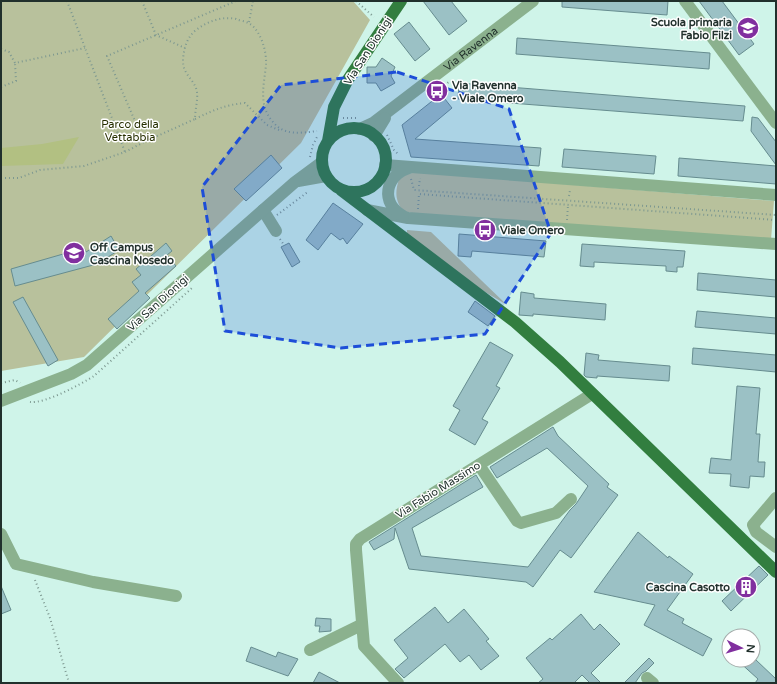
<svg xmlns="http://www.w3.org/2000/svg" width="777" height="684" viewBox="0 0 777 684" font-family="'Varela Round',sans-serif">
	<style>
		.green { fill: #b8c19c }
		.forest { fill: #b2c082 }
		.building { fill: #9bc1c5; stroke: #668c8f }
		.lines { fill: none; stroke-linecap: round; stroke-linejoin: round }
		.path { stroke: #7d9890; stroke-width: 2; stroke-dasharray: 1 3; stroke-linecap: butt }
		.minor { stroke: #8bb18e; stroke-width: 12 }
		.major { stroke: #327e3f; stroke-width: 12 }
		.marked { fill: #1d4ed8; fill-opacity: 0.2; stroke: #1d4ed8; stroke-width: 3; stroke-dasharray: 8 5; stroke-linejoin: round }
		.labels { text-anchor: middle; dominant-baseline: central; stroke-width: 3; stroke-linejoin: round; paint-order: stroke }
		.poi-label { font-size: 11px; font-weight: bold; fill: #21302c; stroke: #fff; text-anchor: start }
		.street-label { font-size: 11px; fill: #21302c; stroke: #fff }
		.park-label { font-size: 11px; fill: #272f00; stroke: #fff }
	</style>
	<rect width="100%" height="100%" fill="#cff4e9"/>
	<!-- green -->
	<path class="green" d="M1,1H353L370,20L301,143L84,357L1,371Z
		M417,172L774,201L771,240L415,214L403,211C395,200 395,192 399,179L407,174Z
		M407,230L431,232L507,305L475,286L407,235Z"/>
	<!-- forest -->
	<path class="forest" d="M79,137L63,164L1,166V148L42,144Z"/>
	<!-- building -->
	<path class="building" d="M423,1H451L467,21L449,35Z
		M562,1H668L667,15L562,7Z
		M699,1H722L754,44L739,55Z
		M409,22L430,49L415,61L394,34Z
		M517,38L710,53L709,69L516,54Z
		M382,58L395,67L391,76L395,83L381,91L376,83H367V67H376Z
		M459,83L745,106L743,121L458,99Z
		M441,94L452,108L415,139L541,148L539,166L411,157L402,125Z
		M752,117L758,118L776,142V165L751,131Z
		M564,149L656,156L654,174L562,167Z
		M271,155L282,168L246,201L234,189Z
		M679,158L776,166V184L678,176Z
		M333,203L363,224L347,244L343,238L340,240L331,233L318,250L306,240Z
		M459,234L546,241L544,257L472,251L471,257L458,256Z
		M111,236L119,250L97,264L15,286L11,269L84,248L86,252Z
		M166,243L172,251L167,255L176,266L145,293L150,298L117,329L108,319L139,291L132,282L141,275L136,269Z
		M289,243L300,262L292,267L281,247Z
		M582,244L685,251L683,267H677V272L666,271V266L594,262V267L580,266Z
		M698,273L776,280V297L697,290Z
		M521,292L534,294V298L606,304L605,320L533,314V316L519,315Z
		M23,297L58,360L48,366L13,302Z
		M475,301L495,316L488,326L468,312Z
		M697,311L776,318V334L695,327Z
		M490,342L513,355L496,386L500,388L482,419L488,422L475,445L449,430L460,410L453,406Z
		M693,348L776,355V372L692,364Z
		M586,353L599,355L598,360L670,366L669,381L597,376V378L586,377L584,375Z
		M737,386L760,388L756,434H760L758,462H765L764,477L750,476L749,488L730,486L731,474L709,473L711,458L731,460Z
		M553,427L558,436L609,484L607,487L618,495L571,558L560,550L533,587L526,582L409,569L395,528L394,539L374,550L369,542L476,475L483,487L412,528L421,556L528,567L570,510L576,504L588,486L547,448L497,478L490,467Z
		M638,532L668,558L669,556L693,574L667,610L684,619L682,623L712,639L703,656L644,625L655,605L594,592Z
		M759,566L768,575L731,611L722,601Z
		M1,586L11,610L1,614Z
		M435,607L448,623L464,609L489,639L486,641L499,656L481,670L469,655L460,662L445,644L404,678L395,669L408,658L394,640Z
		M581,614L594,630L600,624L620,644L591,673L601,683H590L582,675L574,683H538L543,679L526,658L550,638L552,640Z
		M316,618L331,619V631L319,632L320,626H315Z
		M251,647L276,657L278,652L298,659L288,676L246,661Z
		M649,658L654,663L646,671L642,673L635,683H624Z
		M737,660H756L776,679V683H755L758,679Z
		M319,672L340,683H313Z"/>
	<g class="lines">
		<!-- path -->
		<path class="path" d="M67,1L125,152
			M142,1L156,35L185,48
			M236,1L107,56L144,142L195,119C195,110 198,100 197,92C195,79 182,75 183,59C184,48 187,37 196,30C208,21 222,16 236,19C240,21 246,21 250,24C261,31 267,52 266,65C264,85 258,105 273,122C284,136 301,133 317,131
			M356,1L374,17
			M249,22L253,1
			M1,49L9,52L15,63L85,48
			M1,87L16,81L15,63
			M435,93L450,81
			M343,118H358
			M195,119C214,110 224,105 245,103L267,125L279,130
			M387,135L394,150L399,155
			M310,157L313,145L318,135
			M1,178H19L40,170L84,166L125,152L144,142
			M411,179L414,190L776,215
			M419,186L420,178
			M569,196L570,190
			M418,209L419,194L776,220
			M277,215L309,191
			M567,220L568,205
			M280,239L284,245
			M1,383L15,380L20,383
			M30,402C45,404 81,384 94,376L192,288
			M35,580L50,618L69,683"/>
		<!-- minor -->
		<g class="minor">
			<path d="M685,1L776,123"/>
			<path id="s1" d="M360,129L373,123L533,1"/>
			<path d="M374,136L385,118"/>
			<path d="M385,165L776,195"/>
			<path d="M298,181L326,176"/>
			<path d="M263,210L276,231"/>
			<path d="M367,210L408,218L776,244"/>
			<path d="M403,216C380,203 385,175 409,168"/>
			<path d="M1,401L71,374L87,365L295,182L322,162"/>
			<path d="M479,465L517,521L521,523L556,513L571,499"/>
			<path d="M776,498L753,525L756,532L776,547"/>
			<path d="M1,534L16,564L93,582L176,596"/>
			<path d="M310,650L361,625"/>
			<path d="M647,678L653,683"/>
			<path d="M398,683L364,646L356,550V544L360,539L592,394"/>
		</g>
		<!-- major -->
		<path class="major" d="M322 160a32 32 0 1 1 64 0a32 32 0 1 1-64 0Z
			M328,141L334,107L347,81L401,1
			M341,190L515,322L560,362L776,572"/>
	</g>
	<!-- marked area -->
	<path class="marked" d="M397,72L509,109L551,233L485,334L341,348L225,331L202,187L281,85Z"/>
	<!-- icons -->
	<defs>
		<g id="school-disc" transform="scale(1.15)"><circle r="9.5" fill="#812f9f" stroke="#fff"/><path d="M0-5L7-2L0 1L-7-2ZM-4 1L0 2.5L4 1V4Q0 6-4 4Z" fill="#fff"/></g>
		<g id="bus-disc" transform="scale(1.15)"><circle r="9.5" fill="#812f9f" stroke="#fff"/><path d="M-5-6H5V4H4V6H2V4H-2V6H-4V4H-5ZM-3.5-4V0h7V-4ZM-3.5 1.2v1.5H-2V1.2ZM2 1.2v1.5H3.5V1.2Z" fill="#fff"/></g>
		<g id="university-disc" transform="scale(1.15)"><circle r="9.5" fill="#812f9f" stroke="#fff"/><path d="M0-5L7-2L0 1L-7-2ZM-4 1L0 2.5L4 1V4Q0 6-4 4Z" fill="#fff"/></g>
		<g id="building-disc" transform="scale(1.15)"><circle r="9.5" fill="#812f9f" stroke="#fff"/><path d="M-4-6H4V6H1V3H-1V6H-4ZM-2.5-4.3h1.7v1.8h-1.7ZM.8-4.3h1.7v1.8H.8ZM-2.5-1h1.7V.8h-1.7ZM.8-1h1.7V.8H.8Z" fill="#fff"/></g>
	</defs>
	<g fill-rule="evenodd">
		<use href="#school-disc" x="748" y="28"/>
		<use href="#bus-disc" x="437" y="91"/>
		<use href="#bus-disc" x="485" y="230"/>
		<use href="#university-disc" x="74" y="253"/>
		<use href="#building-disc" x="746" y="587"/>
	</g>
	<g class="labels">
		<!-- poi labels -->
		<g class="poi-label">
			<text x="732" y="22" text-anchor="end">Scuola primaria<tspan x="732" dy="13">Fabio Filzi</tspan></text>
			<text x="452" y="85">Via Ravenna<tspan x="452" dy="13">- Viale Omero</tspan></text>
			<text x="500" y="230">Viale Omero</text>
			<text x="90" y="247">Off Campus<tspan x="90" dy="13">Cascina Nosedo</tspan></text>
			<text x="730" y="587" text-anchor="end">Cascina Casotto</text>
		</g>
		<!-- street labels -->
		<g class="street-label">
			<text stroke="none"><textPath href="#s1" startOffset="137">Via Ravenna</textPath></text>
			<text transform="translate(368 51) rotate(-57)">Via San Dionigi</text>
			<text transform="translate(158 303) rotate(-42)">Via San Dionigi</text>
			<text transform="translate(438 490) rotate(-32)">Via Fabio Massimo</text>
		</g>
		<!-- park labels -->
		<g class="park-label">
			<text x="130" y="124">Parco della<tspan x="130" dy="13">Vettabbia</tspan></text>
		</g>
	</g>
	<!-- border -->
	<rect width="777" height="684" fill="none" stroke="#21302c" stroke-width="4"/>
	<!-- north arrow -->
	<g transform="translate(741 648) rotate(95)"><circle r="19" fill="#ffffff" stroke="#a6acab"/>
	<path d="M0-3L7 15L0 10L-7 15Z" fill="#812f9f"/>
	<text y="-6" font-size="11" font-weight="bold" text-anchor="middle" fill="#21302c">N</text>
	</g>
</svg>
